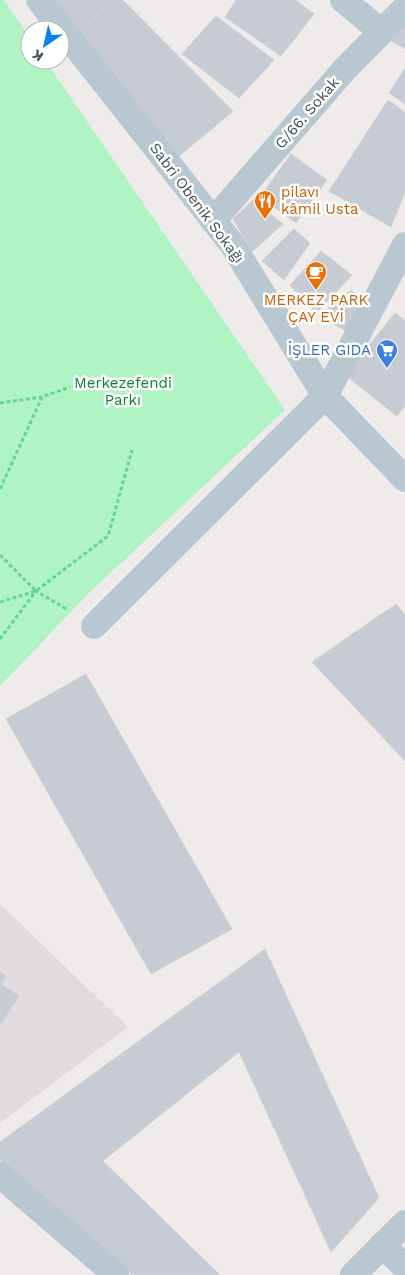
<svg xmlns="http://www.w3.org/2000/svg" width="405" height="1275" viewBox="0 0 405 1275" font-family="'Work Sans',sans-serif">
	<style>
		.education { fill: #e0dbdd }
		.green { fill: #b1f4c4 }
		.building { fill: #c6ccd1; stroke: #ced2d8 }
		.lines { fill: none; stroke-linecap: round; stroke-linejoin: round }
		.path { stroke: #66d592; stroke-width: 3; stroke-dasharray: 4 2.5; stroke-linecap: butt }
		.minor { stroke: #b9c8d0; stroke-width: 26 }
		.labels { text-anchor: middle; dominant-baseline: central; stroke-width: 5; stroke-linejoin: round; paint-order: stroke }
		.street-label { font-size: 15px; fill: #41525b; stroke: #fff }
		.food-label { font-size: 15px; fill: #c56008; stroke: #fff; text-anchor: start }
		.shop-label { font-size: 15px; fill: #366cbe; stroke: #fff; text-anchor: end }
		.park-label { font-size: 15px; fill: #0b833a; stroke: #fff }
	</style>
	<rect width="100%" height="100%" fill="#efebeb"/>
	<!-- education -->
	<path class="education" d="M0,904L128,1027L0,1123Z"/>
	<!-- green -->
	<path class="green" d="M0,0H4L30,38V60H45L285,410L90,592L0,686Z"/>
	<!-- building -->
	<path class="building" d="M47,0H113L78,34Z
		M113,0H123L233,111L178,157L78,34Z
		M236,0H296L314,14L281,56L225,17Z
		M216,16L274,60L239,98L182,54Z
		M405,26V49L391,41Z
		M405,68V104L389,93Z
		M388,100L405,112V192L391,227L329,191Z
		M291,154L327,180L296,223L260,197Z
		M253,200L283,224L252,252L233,219Z
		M294,229L310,243L284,280L262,261Z
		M321,251L352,275L316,313L290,285Z
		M351,290L371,307L353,335L319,316Z
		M395,313L405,320V406L397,416L345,375Z
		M396,604L405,615V761L312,662Z
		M86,674L232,929L151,974L6,719Z
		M265,949L379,1198L331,1252L239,1052L103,1161L220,1275H132L0,1160V1142Z
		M0,972L6,976L1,984L19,996L0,1025Z"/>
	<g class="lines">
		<!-- path -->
		<path class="path" d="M0,403L42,397
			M0,489L42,397L70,387
			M0,555L36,591
			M0,602L36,591L108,536L132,450
			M0,639L36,591L68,610"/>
		<!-- minor -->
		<path class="minor" d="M39,0L232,244L325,396L405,479
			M343,0L382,32
			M213,221L344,70L405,8
			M94,626L325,396L405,245
			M0,1175L116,1275
			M382,1245L405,1267
			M353,1275L405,1223"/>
	</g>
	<!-- icons -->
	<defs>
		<g id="restaurant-pin" transform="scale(1.125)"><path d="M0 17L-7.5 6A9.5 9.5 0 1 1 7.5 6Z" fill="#e8710a" stroke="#fff"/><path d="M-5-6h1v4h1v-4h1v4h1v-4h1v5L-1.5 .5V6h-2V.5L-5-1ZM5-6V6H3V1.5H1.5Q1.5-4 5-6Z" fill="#fff"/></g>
		<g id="cafe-pin" transform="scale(1.125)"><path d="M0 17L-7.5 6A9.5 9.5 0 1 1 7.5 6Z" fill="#e8710a" stroke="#fff"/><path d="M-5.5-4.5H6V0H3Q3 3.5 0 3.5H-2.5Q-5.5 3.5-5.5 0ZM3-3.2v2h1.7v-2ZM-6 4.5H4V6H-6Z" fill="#fff"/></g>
		<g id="supermarket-pin" transform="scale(1.125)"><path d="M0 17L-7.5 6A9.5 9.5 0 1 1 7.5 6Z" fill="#3f7fe0" stroke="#fff"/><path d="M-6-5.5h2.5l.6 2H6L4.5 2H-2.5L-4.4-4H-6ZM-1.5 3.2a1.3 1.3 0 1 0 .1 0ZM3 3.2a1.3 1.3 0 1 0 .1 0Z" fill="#fff"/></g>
	</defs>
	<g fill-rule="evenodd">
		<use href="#restaurant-pin" x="265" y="201"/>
		<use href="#cafe-pin" x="316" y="272"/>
		<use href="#supermarket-pin" x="387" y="350"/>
	</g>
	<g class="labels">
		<!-- street labels -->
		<g class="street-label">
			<text transform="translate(307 113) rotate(-49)">G/66. Sokak</text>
			<text transform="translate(197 203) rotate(53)">Sabri Obenik Sokağı</text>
		</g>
		<!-- food labels -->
		<g class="food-label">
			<text x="281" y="192">pilavı<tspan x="281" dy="17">kâmil Usta</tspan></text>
			<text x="316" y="300" text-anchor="middle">MERKEZ PARK<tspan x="316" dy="17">ÇAY EVİ</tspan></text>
		</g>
		<!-- shop labels -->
		<g class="shop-label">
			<text x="371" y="350">İŞLER GIDA</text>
		</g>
		<!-- park labels -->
		<g class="park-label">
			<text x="123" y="383">Merkezefendi<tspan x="123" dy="17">Parkı</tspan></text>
		</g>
	</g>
	<!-- north arrow -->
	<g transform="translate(45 45) rotate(214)"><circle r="24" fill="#ffffff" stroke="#b3babd"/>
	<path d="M0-4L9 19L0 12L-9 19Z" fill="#0285f1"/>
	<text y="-8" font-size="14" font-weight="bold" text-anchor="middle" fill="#41525b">K</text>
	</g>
</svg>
